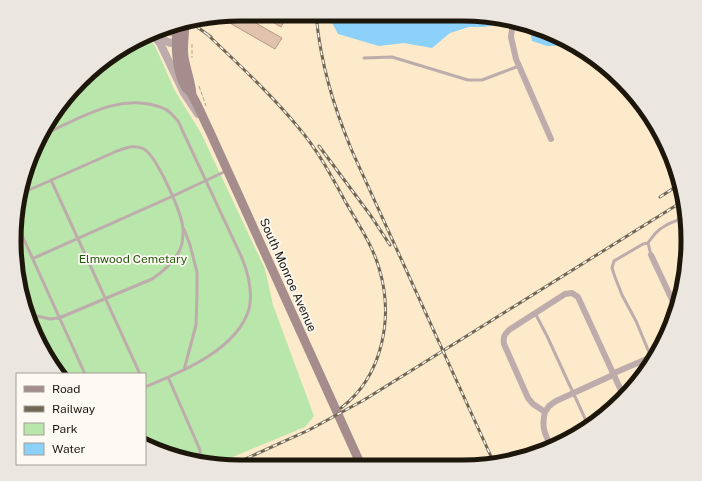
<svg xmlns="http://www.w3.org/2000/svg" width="702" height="481" viewBox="0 0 702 481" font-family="'Public Sans',sans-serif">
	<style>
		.green { fill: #b9e6aa }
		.water { fill: #8bd1f9 }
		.building { fill: #e1c3ad; stroke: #b69984 }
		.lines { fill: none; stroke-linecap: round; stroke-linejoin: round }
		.path { stroke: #b2a38b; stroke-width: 1; stroke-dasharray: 4 2; stroke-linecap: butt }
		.service { stroke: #beacac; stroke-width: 3 }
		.minor { stroke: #beacac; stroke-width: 6 }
		.tertiary { stroke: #beacac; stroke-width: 8 }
		.secondary { stroke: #a68d8d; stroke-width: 9 }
		.rail-casing { stroke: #726754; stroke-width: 3 }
		.rail { stroke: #fdf9f3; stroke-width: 1.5; stroke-dasharray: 4.5; stroke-linecap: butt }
		.labels { text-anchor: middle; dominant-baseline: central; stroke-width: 3.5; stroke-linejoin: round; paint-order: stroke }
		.park-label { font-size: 12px; fill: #275810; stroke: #fdf9f3 }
		.street-label { font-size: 12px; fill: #1d160b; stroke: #fdf9f3 }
		.rim { fill: none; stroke: #1d160b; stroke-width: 5 }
	</style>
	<rect width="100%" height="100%" fill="#fceacb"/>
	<!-- green -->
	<path class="green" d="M147,37L155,46L175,91L201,133L265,269L273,305L314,416L305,427L218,463L154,450L145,444V374H61L37,341L18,284L16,211L31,154L70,91L115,52Z"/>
	<!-- water -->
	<path class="water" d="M330,15L502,18L501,24L484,27H469L450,33L432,48L404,43L379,46L338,34L331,21Z
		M529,27L575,44L576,45L547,46L532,41Z"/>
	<!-- building -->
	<path class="building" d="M240,14L282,38L275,49L228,22L232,15Z
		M259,14L284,15L287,17L281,27Z"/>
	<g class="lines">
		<!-- path -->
		<path class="path" d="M192,26L193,20
			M192,44V58
			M199,86L206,106"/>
		<!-- service -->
		<path class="service" d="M364,58L392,57L468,80H482L519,66
			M43,135C80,118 123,90 165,109C170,111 174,117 178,121L242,258C248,273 253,292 249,309C237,350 181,372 145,387
			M51,180L140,374
			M20,194L117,151C126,148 135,144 144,149C157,157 182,213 183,229C183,234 183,242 181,247C176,261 164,271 152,279L59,318L50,319L28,314
			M679,220L686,231
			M16,222L85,374
			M184,229L190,245L197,272V294L196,325L184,370
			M648,243L643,244L614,261L612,268L615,277L622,295L636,321L651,357
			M651,255L648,243C653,236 657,230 665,226C671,222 678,221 683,217
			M34,258L173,196L226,171
			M535,313L547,336L588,425
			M168,377L200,450V459"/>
		<!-- minor -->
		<path class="minor" d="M513,21L511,37L516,59L551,139
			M651,255L675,306
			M612,374L651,357
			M545,412L549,406L556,401L613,375
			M551,447C545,434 541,427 545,412L533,404L528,398L504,344C503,337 504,335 509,330L565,294L572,293L578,297L624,397"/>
		<!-- tertiary -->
		<path class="tertiary" d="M162,30L183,35
			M153,35L160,43L184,93L198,114
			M156,36L170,43L182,40"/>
		<!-- secondary -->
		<path class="secondary" d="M184,21C186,33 182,45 184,57C186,70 191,81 192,95
			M179,23C174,41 176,72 186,88C188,90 191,92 192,95C199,107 204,120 210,132L361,465"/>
		<!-- rail casing -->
		<g class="rail-casing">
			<path id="rail" d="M316,15C321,65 333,105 352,151L494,463
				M189,21L211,37
				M207,34C238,64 270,93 298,127C317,149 331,175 345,201C357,222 372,244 379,268C394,317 383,376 341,408
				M319,146L371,216L390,245
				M660,197L677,186
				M232,465L309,430L364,400L680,203"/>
		</g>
		<!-- rail -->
		<use href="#rail" class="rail"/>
	</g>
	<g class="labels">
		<!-- park labels -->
		<g class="park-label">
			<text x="133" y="259">Elmwood Cemetary</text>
		</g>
		<!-- street labels -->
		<g class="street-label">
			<text transform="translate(288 275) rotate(66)">South Monroe Avenue</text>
		</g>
	</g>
	<!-- crop -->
	<path d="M0 0H702V481H0ZM240 21H462A219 219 0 0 1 681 240V241A219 219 0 0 1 462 460H240A219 219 0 0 1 21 241V240A219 219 0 0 1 240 21Z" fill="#ebe7e0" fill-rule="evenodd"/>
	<path class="rim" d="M240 21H462A219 219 0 0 1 681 240V241A219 219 0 0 1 462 460H240A219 219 0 0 1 21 241V240A219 219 0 0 1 240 21Z"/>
	<!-- legend -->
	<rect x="16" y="373" width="130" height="92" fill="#fdf9f3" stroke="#a39e96"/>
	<rect x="24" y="386" width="20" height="6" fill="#a68d8d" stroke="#a39e96"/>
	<text x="52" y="393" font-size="12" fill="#1d160b">Road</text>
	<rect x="24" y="406" width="20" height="6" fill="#726754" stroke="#a39e96"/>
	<text x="52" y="413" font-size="12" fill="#1d160b">Railway</text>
	<rect x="24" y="423" width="20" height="12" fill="#b9e6aa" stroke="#a39e96"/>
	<text x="52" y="433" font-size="12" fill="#1d160b">Park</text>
	<rect x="24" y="443" width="20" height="12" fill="#8bd1f9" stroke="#a39e96"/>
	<text x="52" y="453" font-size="12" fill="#1d160b">Water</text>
</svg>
